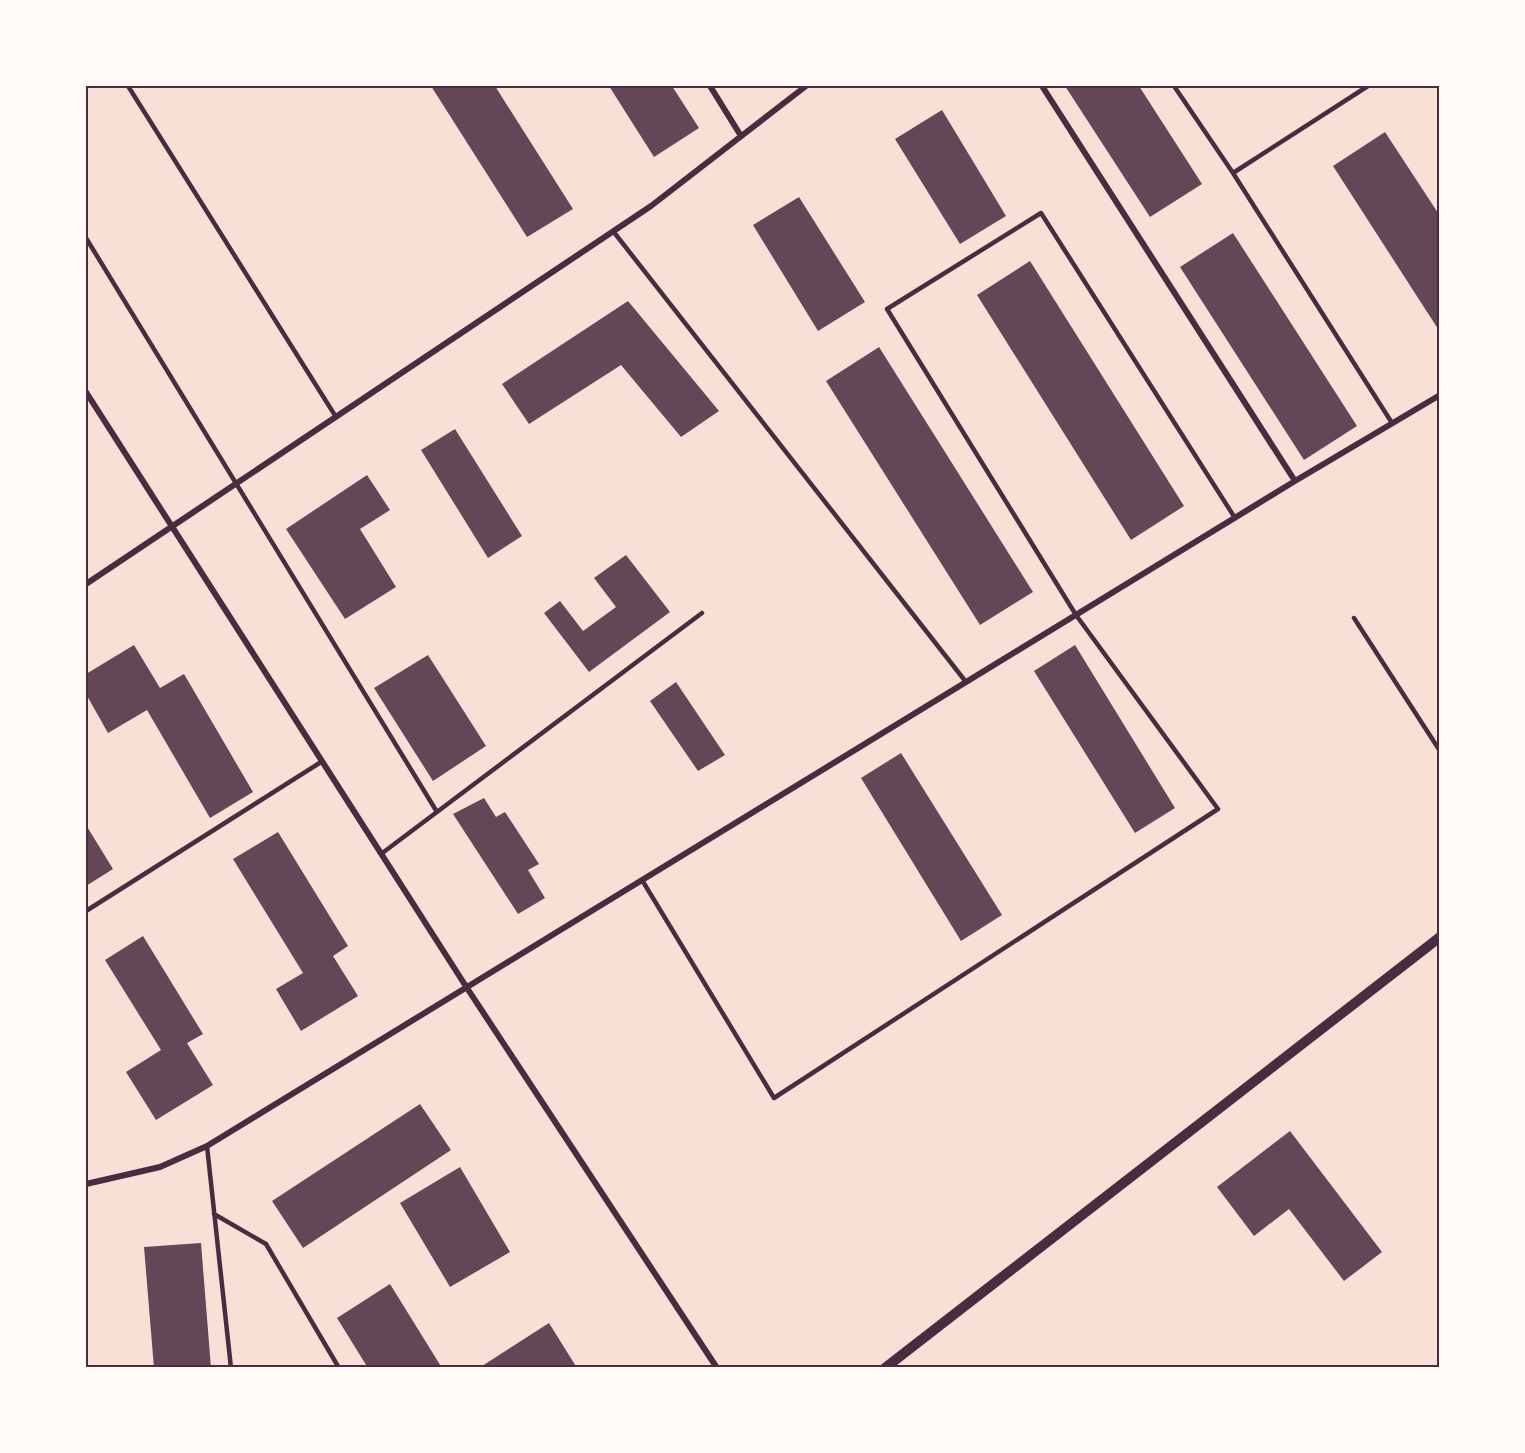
<svg xmlns="http://www.w3.org/2000/svg" width="1525" height="1453" viewBox="0 0 1525 1453" font-family="'DM Sans',sans-serif">
	<style>
		.building { fill: #644757 }
		.lines { fill: none; stroke-linecap: round; stroke-linejoin: round }
		.service { stroke: #4a2c40; stroke-width: 4.5 }
		.minor { stroke: #4a2c40; stroke-width: 6 }
		.tertiary { stroke: #4a2c40; stroke-width: 10 }
		.neatline { fill: none; stroke: #4a2c40; stroke-width: 2 }
	</style>
	<rect width="100%" height="100%" fill="#f7e1d7"/>
	<!-- building -->
	<path class="building" d="M431,86H495L573,209L527,237Z
		M609,86H672L699,128L654,157Z
		M1065,86H1139L1202,184L1150,217Z
		M942,110L1006,216L960,244L895,139Z
		M1385,132L1440,216V332L1333,166Z
		M799,197L865,302L818,331L753,225Z
		M1233,233L1357,426L1304,460L1180,267Z
		M1030,261L1184,506L1131,540L977,295Z
		M628,301L719,411L681,437L621,365L529,424L502,384Z
		M879,347L1033,592L980,625L826,381Z
		M455,429L522,536L488,558L421,450Z
		M367,475L390,510L360,529L396,587L345,619L286,529Z
		M626,555L670,612L589,672L544,613L560,601L583,631L616,607L594,578Z
		M134,645L160,688L184,674L253,792L210,818L147,710L108,733L86,694V674Z
		M1075,645L1175,808L1135,833L1034,671Z
		M428,655L486,746L433,781L374,688Z
		M676,682L725,755L698,771L650,701Z
		M901,753L1002,915L961,941L861,778Z
		M484,798L496,817L505,812L539,864L528,870L545,898L518,914L453,814Z
		M86,825L113,869L86,886Z
		M278,832L348,946L333,956L358,996L301,1031L276,989L303,973L233,859Z
		M143,936L203,1034L187,1043L213,1085L156,1120L126,1072L161,1050L105,960Z
		M420,1104L451,1150L303,1248L272,1201Z
		M1290,1131L1382,1252L1344,1281L1289,1209L1254,1236L1217,1187Z
		M460,1167L510,1252L450,1287L400,1203Z
		M201,1243L211,1368H154L144,1247Z
		M390,1284L442,1368H368L337,1318Z
		M549,1323L577,1368H479Z"/>
	<g class="lines">
		<!-- service -->
		<path class="service" d="M128,86L336,417
			M1174,86L1233,173L1392,423
			M1233,173L1368,86
			M613,231L966,682
			M86,238L437,812
			M1354,618L1440,751
			M381,854L702,613
			M642,880L774,1098L1218,809L1076,615L887,309L1041,213L1235,518
			M86,911L321,762
			M207,1146L231,1368
			M214,1214L266,1244L339,1368"/>
		<!-- minor -->
		<path class="minor" d="M710,86L741,136
			M1042,86L1295,481
			M86,392L467,988L717,1368
			M86,584L651,206L806,86
			M86,1184L160,1167L207,1146L1295,481L1440,395"/>
		<!-- tertiary -->
		<path class="tertiary" d="M885,1368L1440,937"/>
	</g>
	<!-- border -->
	<rect width="1525" height="1453" fill="none" stroke="#fffaf5" stroke-width="174"/>
	<rect x="87" y="87" width="1351" height="1279" class="neatline"/>
</svg>
